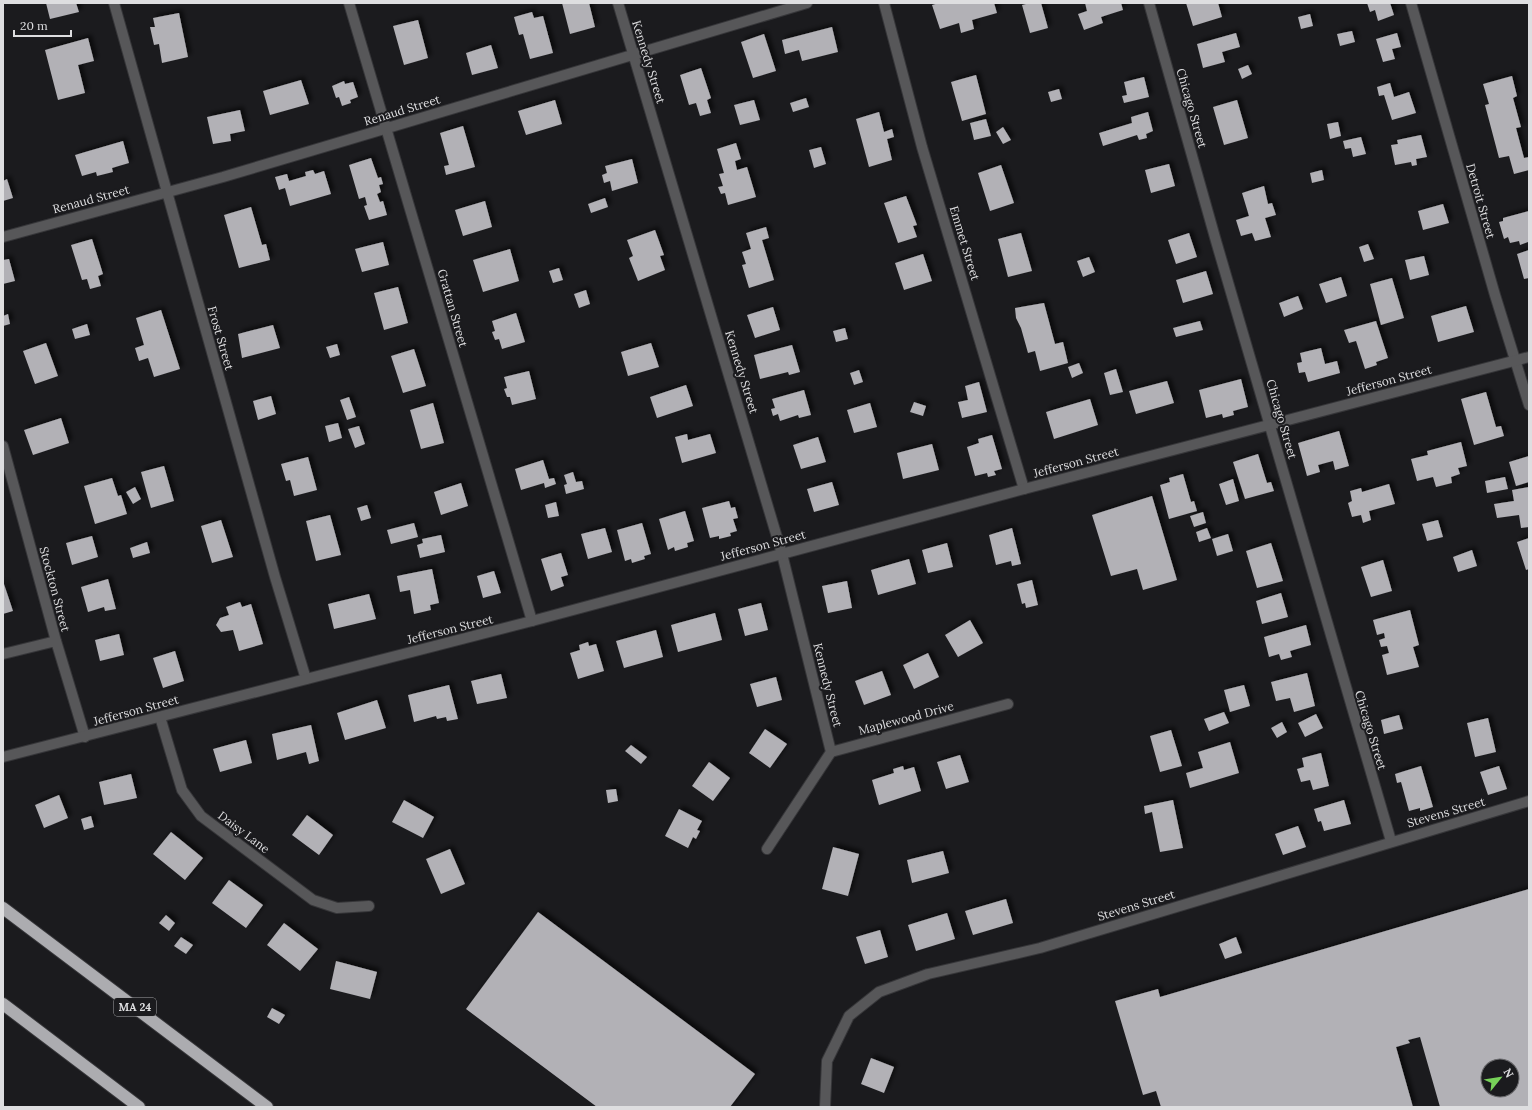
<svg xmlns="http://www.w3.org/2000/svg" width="1532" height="1110" viewBox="0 0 1532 1110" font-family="Lora,serif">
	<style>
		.building { fill: #b2b1b6; fill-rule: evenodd; filter: url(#shadow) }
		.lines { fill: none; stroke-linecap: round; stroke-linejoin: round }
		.minor-casing { stroke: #363639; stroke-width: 12 }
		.tertiary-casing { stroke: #363639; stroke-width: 12 }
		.motorway-casing { stroke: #363639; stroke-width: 14 }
		.minor { stroke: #575759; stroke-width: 10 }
		.tertiary { stroke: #575759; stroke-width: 10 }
		.motorway { stroke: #acacb0; stroke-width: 12 }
		.labels { text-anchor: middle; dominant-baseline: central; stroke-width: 4; stroke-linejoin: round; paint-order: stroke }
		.shield { fill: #1b1b1e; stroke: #a4a4a6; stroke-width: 1 }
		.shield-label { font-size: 11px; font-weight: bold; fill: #dedee0 }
		.street-label { font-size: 12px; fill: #dedee0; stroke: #1b1b1e }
	</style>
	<defs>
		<filter id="shadow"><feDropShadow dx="3.5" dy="-3.5" stdDeviation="2" flood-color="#0009"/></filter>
	</defs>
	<rect width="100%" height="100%" fill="#1b1b1e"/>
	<!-- building -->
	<path class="building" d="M46,3H76L79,12L50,19Z
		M562,3H589L595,27L570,34Z
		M939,3H994L997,13L972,20L974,29L961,33L959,23L940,29L932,5Z
		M1030,3H1041L1048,28L1030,33L1022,5Z
		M1085,3H1121L1123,10L1101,17L1103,23L1084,30L1078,14L1087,11Z
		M1186,3H1218L1222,17L1193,26Z
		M1367,3H1390L1394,15L1378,21L1375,10L1370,12Z
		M532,12L534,18L543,16L553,53L530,59L523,34L519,35L514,17Z
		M179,13L188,57L162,63L159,44L154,45L150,27H155L153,18Z
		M1310,14L1313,26L1301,29L1298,17Z
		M418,20L428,58L404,65L393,26Z
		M832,27L838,52L802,61L799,50L785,54L782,40Z
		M1352,31L1355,42L1340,46L1337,34Z
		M1236,33L1240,47L1222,52L1225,62L1203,68L1197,44Z
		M1397,33L1401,47L1392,49L1395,59L1383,62L1376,39Z
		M764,34L776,71L753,78L741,42Z
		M88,38L94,61L78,65L85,93L58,100L45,50Z
		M491,45L498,68L472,75L466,53Z
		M1248,65L1252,74L1242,79L1238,69Z
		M701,68L711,98L707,100L711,113L700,116L696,103L689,105L680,75Z
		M976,75L986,114L962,121L951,82Z
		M1512,76L1517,96L1513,98L1521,127L1516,128L1524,158L1529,157V170L1514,174L1509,156L1499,158L1485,105L1489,104L1483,84Z
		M1144,77L1149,97L1124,103L1122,96L1127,95L1124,82Z
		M301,80L309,104L270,115L263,91Z
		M344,81L345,84L353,82L358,97L350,100L351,103L342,106L339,97L336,98L332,86Z
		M1390,83L1394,97L1409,92L1416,113L1392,120L1384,95L1379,96L1377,87Z
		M1059,89L1062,99L1051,102L1048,92Z
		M806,98L809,107L793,112L790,103Z
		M555,100L562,124L526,135L518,111Z
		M754,100L760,120L740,125L734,105Z
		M1237,100L1248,138L1224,145L1213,107Z
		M240,110L245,131L230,134L231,141L213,144L207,117Z
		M879,112L884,132L892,129L894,137L887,139L892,160L869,167L856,119Z
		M1148,112L1153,131L1146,134L1147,138L1139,140L1137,135L1103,146L1099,133L1132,123L1131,117Z
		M986,119L991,136L974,140L970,123Z
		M1338,122L1341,136L1330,139L1327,124Z
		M463,126L475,167L446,175L444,166L449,165L440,133Z
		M1003,127L1011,140L1003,144L996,132Z
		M1421,135L1427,157L1416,159L1417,165L1412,166L1411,162L1395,165L1391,145L1398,144L1397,140Z
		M1361,137L1366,154L1353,157L1351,148L1345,149L1343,141Z
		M123,141L129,163L112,168L113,172L97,176L96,172L82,176L75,155Z
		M736,143L741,159L735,161L737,170L747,167L756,197L728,205L725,193L721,194L718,187L723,186L719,174L724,173L717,149Z
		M821,147L826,164L814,168L809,150Z
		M371,158L378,178L381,177L383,184L379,185L381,192L377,194L380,202L383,201L387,215L369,220L364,206L367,205L365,197L359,199L349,165Z
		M632,159L638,183L612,191L610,181L604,183L602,175L607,173L605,166Z
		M1169,164L1175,186L1151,193L1145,170Z
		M1001,165L1014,203L990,211L978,173Z
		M313,170L315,174L324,171L331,194L290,206L285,188L279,190L275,177L287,174L289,181L306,176L305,172Z
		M1322,170L1324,180L1312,183L1310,173Z
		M7,179L13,198L3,201V181Z
		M1264,186L1268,204L1272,203L1276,215L1265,218L1271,237L1255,241L1252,233L1241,236L1236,220L1249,216L1242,193Z
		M906,196L917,225L913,226L917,237L898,243L884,203Z
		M605,198L608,207L591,213L588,204Z
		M485,201L492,227L463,236L455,210Z
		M1443,204L1449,223L1423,230L1418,211Z
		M251,207L262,245L266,244L270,260L239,268L224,215Z
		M1529,211L1528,242L1520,245L1519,241L1510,243L1508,237L1504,239L1499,222L1503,221V218Z
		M766,227L769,238L762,240L774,280L749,288L742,265L746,264L742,252L751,249L746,233Z
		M655,230L664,255L660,256L665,270L638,281L629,258L633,256L627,240Z
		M1021,233L1032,271L1008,277L998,239Z
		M1189,233L1197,257L1176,264L1168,240Z
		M92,239L103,274L98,276L101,286L90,289L87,279L82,280L71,245Z
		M383,242L389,265L362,272L355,249Z
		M1368,244L1374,259L1364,262L1359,247Z
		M510,249L519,281L483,292L473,260Z
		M1529,250V278L1524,279L1517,254Z
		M923,254L932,281L904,290L895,263Z
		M1424,256L1429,275L1410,280L1405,260Z
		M1089,257L1095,272L1083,277L1077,261Z
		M9,259L15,281L3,284V260Z
		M559,268L563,280L553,283L549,271Z
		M1206,271L1213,294L1183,303L1176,280Z
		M1341,277L1347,296L1326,303L1319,284Z
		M1392,278L1404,318L1381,325L1370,284Z
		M398,287L408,323L384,330L374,293Z
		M586,290L590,304L579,308L574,294Z
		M1298,296L1303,309L1284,317L1279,303Z
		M1044,303L1055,344L1063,342L1068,363L1040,371L1035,351L1028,353L1021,328L1016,318L1015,308Z
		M1466,306L1474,332L1438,342L1431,316Z
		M773,307L780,330L755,338L747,315Z
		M161,310L180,369L154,377L148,358L139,361L135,348L144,345L136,318Z
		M516,313L525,342L502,349L499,339L495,340L492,332L495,331L492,321Z
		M8,314L10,324L3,326V316Z
		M1200,321L1203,330L1176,337L1173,328Z
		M1376,321L1388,358L1376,362L1377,365L1365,369L1356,341L1349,343L1344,330Z
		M87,324L90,335L75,339L72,329Z
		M273,325L280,348L242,358L238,334Z
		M845,328L848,339L836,342L833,331Z
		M46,343L58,376L35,384L23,351Z
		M651,343L659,367L628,376L621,352Z
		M337,344L340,355L330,358L326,347Z
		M792,345L800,372L789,375L788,372L760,379L754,355Z
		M1321,348L1325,364L1337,361L1340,373L1308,382L1305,372L1299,373L1297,363L1302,362L1300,353Z
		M414,349L426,386L403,393L391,356Z
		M1079,363L1083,373L1072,378L1068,367Z
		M1116,369L1123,392L1110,395L1104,373Z
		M859,370L863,382L854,385L850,373Z
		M529,371L536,399L512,405L510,397H507L504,389L507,388L504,377Z
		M1241,379L1248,407L1233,411L1234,415L1223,418L1222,414L1206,418L1199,390Z
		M1167,381L1174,403L1136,414L1129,391Z
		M979,382L987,412L962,418L958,402L968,400L965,386Z
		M686,385L693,406L657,418L650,397Z
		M804,390L811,415L799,418L798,415L780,421L778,414L773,416L771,409L775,408L772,399Z
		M1486,392L1496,427L1501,426L1504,436L1474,445L1461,399Z
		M271,396L276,414L258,420L253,401Z
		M349,397L356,417L347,420L340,400Z
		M1090,399L1098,425L1054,439L1046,412Z
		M914,402L926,406L923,416L910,412Z
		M433,403L444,443L421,449L410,410Z
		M870,403L877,427L854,433L847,410Z
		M61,418L69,443L33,455L24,430Z
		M338,423L342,438L329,442L325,426Z
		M359,426L365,444L355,448L348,429Z
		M1339,431L1349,466L1335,470L1333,461L1318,465L1320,472L1307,476L1298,443Z
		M687,434L688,440L710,434L716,453L682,463L675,437Z
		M992,435L1002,469L994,471L996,475L988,477L987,473L975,476L967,447L979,443L978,439Z
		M818,437L826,462L801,469L793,445Z
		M1461,442L1467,466L1458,468L1460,474L1451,477L1452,483L1436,487L1433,477L1417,481L1411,459L1428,455L1427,451Z
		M932,444L939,470L903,479L897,453Z
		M1258,454L1267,483L1271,482L1274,491L1245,499L1233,462Z
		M1529,456V482L1516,486L1509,462Z
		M308,457L317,490L294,496L290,480L286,481L281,464Z
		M543,460L549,479L554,478L556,484L545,488L544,483L521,490L515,469Z
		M164,466L174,501L151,508L141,472Z
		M573,472L576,482L582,481L584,489L566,494L564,485L567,484L564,475Z
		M1183,474L1191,502L1194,501L1197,511L1169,519L1160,485L1170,482L1169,478Z
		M1505,477L1508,489L1487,493L1485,481Z
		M112,478L118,496L121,495L127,514L95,524L84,486Z
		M1233,479L1239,501L1226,505L1219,484Z
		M832,482L839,505L814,512L807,489Z
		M461,483L468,506L441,515L434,492Z
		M1389,484L1395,504L1369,511L1371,520L1363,523L1361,515L1352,517L1348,503L1352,501L1350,491L1361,488L1362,492Z
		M135,487L141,499L133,504L126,492Z
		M1529,487V527L1521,528L1519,515L1497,518L1494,504L1514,501L1512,490Z
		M1152,496L1177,580L1143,590L1137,569L1111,576L1092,515Z
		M729,501L731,508L735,507L738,518L733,519L737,531L730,533L731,536L719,539V536L710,538L702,508Z
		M556,502L559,516L548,518L545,505Z
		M367,505L371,518L361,521L357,508Z
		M685,511L694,541L687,543L688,547L675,551L674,547L668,550L659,519Z
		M1203,512L1206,523L1194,527L1190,516Z
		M330,515L341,555L316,561L306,521Z
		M221,520L233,557L212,563L201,526Z
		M1438,520L1443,537L1427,541L1422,524Z
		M414,523L418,537L391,544L387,530Z
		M642,523L651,554L644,556L645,559L632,563L631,559L625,561L617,530Z
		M605,528L612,552L588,559L581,534Z
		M1012,528L1021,564L1012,566L1011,561L996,565L989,535Z
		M1207,528L1211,538L1199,542L1196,532Z
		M1228,534L1233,551L1217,556L1212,539Z
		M441,535L445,552L420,558L417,545L423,543L422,539Z
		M92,536L98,557L72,565L66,543Z
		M1529,538V569L1526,570L1517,542Z
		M147,542L150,553L133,558L130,548Z
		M947,543L953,567L928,573L922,550Z
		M1271,543L1283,581L1257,588L1246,551Z
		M1472,550L1477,566L1458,572L1453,557Z
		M561,553L568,575L561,577L564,586L551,591L541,559Z
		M909,559L916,584L878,595L871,570Z
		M1383,560L1392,591L1371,597L1361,567Z
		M432,569L439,603L430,605L431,610L414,614L410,590L400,592L397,576Z
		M494,571L501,593L483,598L477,576Z
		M108,579L116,609L105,611L104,607L88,612L81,587Z
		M1032,580L1038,605L1026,608L1025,603L1022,604L1017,584Z
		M3,581L13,611L3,614Z
		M847,581L852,608L828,613L822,586Z
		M1281,593L1288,617L1262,624L1256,601Z
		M369,594L376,619L334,629L328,604Z
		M240,602L242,607L251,604L263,644L239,651L233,630L221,632L216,625L220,618L229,615L226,607Z
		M761,603L768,630L745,636L738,609Z
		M1410,610L1419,645L1413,647L1419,667L1387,675L1382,655L1389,653L1387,646L1381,647L1379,640L1385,638L1384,633L1377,635L1373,620Z
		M715,613L722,640L678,652L671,625Z
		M970,620L983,643L958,657L945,635Z
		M1306,625L1311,645L1290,651L1292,657L1281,660L1279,654L1269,657L1264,637Z
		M656,630L663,657L624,668L616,641Z
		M119,634L124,655L100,661L95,640Z
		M588,642L589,646L596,644L604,671L578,679L570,653L580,650L579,645Z
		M175,651L184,681L163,688L153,658Z
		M928,653L939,677L914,689L903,665Z
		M882,671L891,695L864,705L855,681Z
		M1307,673L1315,706L1294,712L1290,698L1276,701L1271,682Z
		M501,674L507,698L477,704L471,681Z
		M776,677L782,700L757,707L750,684Z
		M449,685L458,719L447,721L446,717L437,719L436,716L414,722L408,695Z
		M1244,685L1250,706L1230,712L1224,690Z
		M377,700L386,728L345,740L337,713Z
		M1224,712L1229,723L1209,731L1204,719Z
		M1316,714L1323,728L1305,737L1298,723Z
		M1399,715L1403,729L1384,734L1381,720Z
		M1488,718L1496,752L1475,757L1467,723Z
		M1282,722L1287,732L1277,738L1271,728Z
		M311,725L319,761L309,764L306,752L277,760L272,734Z
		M765,729L787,744L770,768L749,753Z
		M1171,730L1182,766L1160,772L1150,736Z
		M246,740L252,763L220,772L213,749Z
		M1230,742L1239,773L1190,788L1186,773L1203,768L1198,752Z
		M631,745L647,757L641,764L625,751Z
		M1321,753L1329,786L1313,790L1310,780L1301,782L1297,769L1304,767L1302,758Z
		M960,755L969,782L946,789L937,762Z
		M709,762L730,778L713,801L692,786Z
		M903,766L904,770L914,767L921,791L879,805L872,780L894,773L893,769Z
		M1421,766L1433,807L1420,811V808L1409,811L1401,782L1397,783L1395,774Z
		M1499,766L1507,789L1488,795L1480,772Z
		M131,774L137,798L104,805L99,782Z
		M616,789L618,801L608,803L606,790Z
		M59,795L68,818L44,828L35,805Z
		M404,800L434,817L423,838L392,822Z
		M1173,800L1183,848L1160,852L1152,812L1145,814L1144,806Z
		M1344,800L1351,824L1324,831L1321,821L1318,822L1314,809Z
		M679,809L702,821L697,830L700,831L696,839L693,837L688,848L665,836Z
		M307,815L333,835L319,855L292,835Z
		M91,816L94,827L84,830L81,819Z
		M1298,826L1306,847L1283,855L1275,834Z
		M171,832L203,858L185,880L153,854Z
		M833,847L859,854L848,896L822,889Z
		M450,849L465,884L441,894L426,859Z
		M943,851L949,873L912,883L907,860Z
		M229,880L263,905L246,928L212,903Z
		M1529,889V1107H1440L1420,1037L1408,1040L1410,1043L1396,1047L1413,1107H1161L1156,1091L1143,1095L1115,1001L1158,989L1160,997ZM1488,1066H1512V1090H1488Z
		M1006,899L1013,923L973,935L965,911Z
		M538,912L755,1074L730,1107H597L466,1009Z
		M947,913L955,939L916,951L908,925Z
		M166,915L175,923L169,931L159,923Z
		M284,923L318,949L300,971L267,945Z
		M880,930L888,957L865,964L856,937Z
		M181,937L193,945L186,954L174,946Z
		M1236,937L1242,953L1225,959L1219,944Z
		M336,961L377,972L370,999L330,989Z
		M272,1008L285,1015L279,1024L267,1017Z
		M871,1058L894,1067L884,1093L861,1084Z"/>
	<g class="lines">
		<!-- minor casing -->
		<g class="minor-casing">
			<path id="minor" d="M114,3L275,577L306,679
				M349,3L532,621
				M618,3L782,554L831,752
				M884,3L922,147L1024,489
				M1149,3L1216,241L1391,841
				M1411,3L1495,295L1529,405
				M3,237L223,177L807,3
				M3,446L56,641L85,737
				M3,654L56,641
				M160,717L182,790L201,816L313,900L337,908L369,906
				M767,849L831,752L1008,704
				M825,1107L827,1061L849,1016L879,992L928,974L1040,948L1529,801"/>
		</g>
		<!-- tertiary casing -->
		<g class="tertiary-casing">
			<path id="tertiary" d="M3,757L532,621L1024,489L1529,357"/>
		</g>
		<!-- motorway casing -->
		<g class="motorway-casing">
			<path id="motorway" d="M3,908L267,1107
				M3,1004L139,1107"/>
		</g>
		<!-- minor -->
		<use href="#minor" class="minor"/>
		<!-- tertiary -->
		<use href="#tertiary" class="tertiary"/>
		<!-- motorway -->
		<use href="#motorway" class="motorway"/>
	</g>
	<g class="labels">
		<!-- shield labels -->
		<rect class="shield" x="114" y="998" width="42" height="18" rx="3"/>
		<g class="shield-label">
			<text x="135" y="1007">MA 24</text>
		</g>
		<!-- street labels -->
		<g class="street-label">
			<text transform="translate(649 62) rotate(73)">Kennedy Street</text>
			<text transform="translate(1192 108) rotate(74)">Chicago Street</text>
			<text transform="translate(402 110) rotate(-17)">Renaud Street</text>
			<text transform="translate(91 199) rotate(-15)">Renaud Street</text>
			<text transform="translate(1481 201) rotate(74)">Detroit Street</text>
			<text transform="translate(965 243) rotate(73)">Emmet Street</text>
			<text transform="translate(453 308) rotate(74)">Grattan Street</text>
			<text transform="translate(221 338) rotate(74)">Frost Street</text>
			<text transform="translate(742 372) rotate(73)">Kennedy Street</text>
			<text transform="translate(1389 380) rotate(-15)">Jefferson Street</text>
			<text transform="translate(1282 419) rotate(74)">Chicago Street</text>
			<text transform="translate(1076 462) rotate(-15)">Jefferson Street</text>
			<text transform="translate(763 545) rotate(-15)">Jefferson Street</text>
			<text transform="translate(55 589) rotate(75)">Stockton Street</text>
			<text transform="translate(450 629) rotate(-14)">Jefferson Street</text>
			<text transform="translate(828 685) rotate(76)">Kennedy Street</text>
			<text transform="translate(136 710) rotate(-15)">Jefferson Street</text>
			<text transform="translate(906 718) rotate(-15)">Maplewood Drive</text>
			<text transform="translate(1371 730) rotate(73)">Chicago Street</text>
			<text transform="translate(1446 812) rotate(-16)">Stevens Street</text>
			<text transform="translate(244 832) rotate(37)">Daisy Lane</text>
			<text transform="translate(1136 905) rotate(-17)">Stevens Street</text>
		</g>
	</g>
	<!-- border -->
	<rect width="1532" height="1110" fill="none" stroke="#dedee0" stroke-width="8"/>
	<!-- north arrow -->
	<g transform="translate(1500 1078) rotate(60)"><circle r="19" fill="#1b1b1e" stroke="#69696c"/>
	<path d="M0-3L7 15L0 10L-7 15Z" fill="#77d259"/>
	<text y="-6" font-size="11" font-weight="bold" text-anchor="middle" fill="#dedee0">N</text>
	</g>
	<!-- scale -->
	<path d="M14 30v6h57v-6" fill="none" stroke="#dedee0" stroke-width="2"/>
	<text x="20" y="30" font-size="12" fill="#dedee0" stroke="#1b1b1e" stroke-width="3" paint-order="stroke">20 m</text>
</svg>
